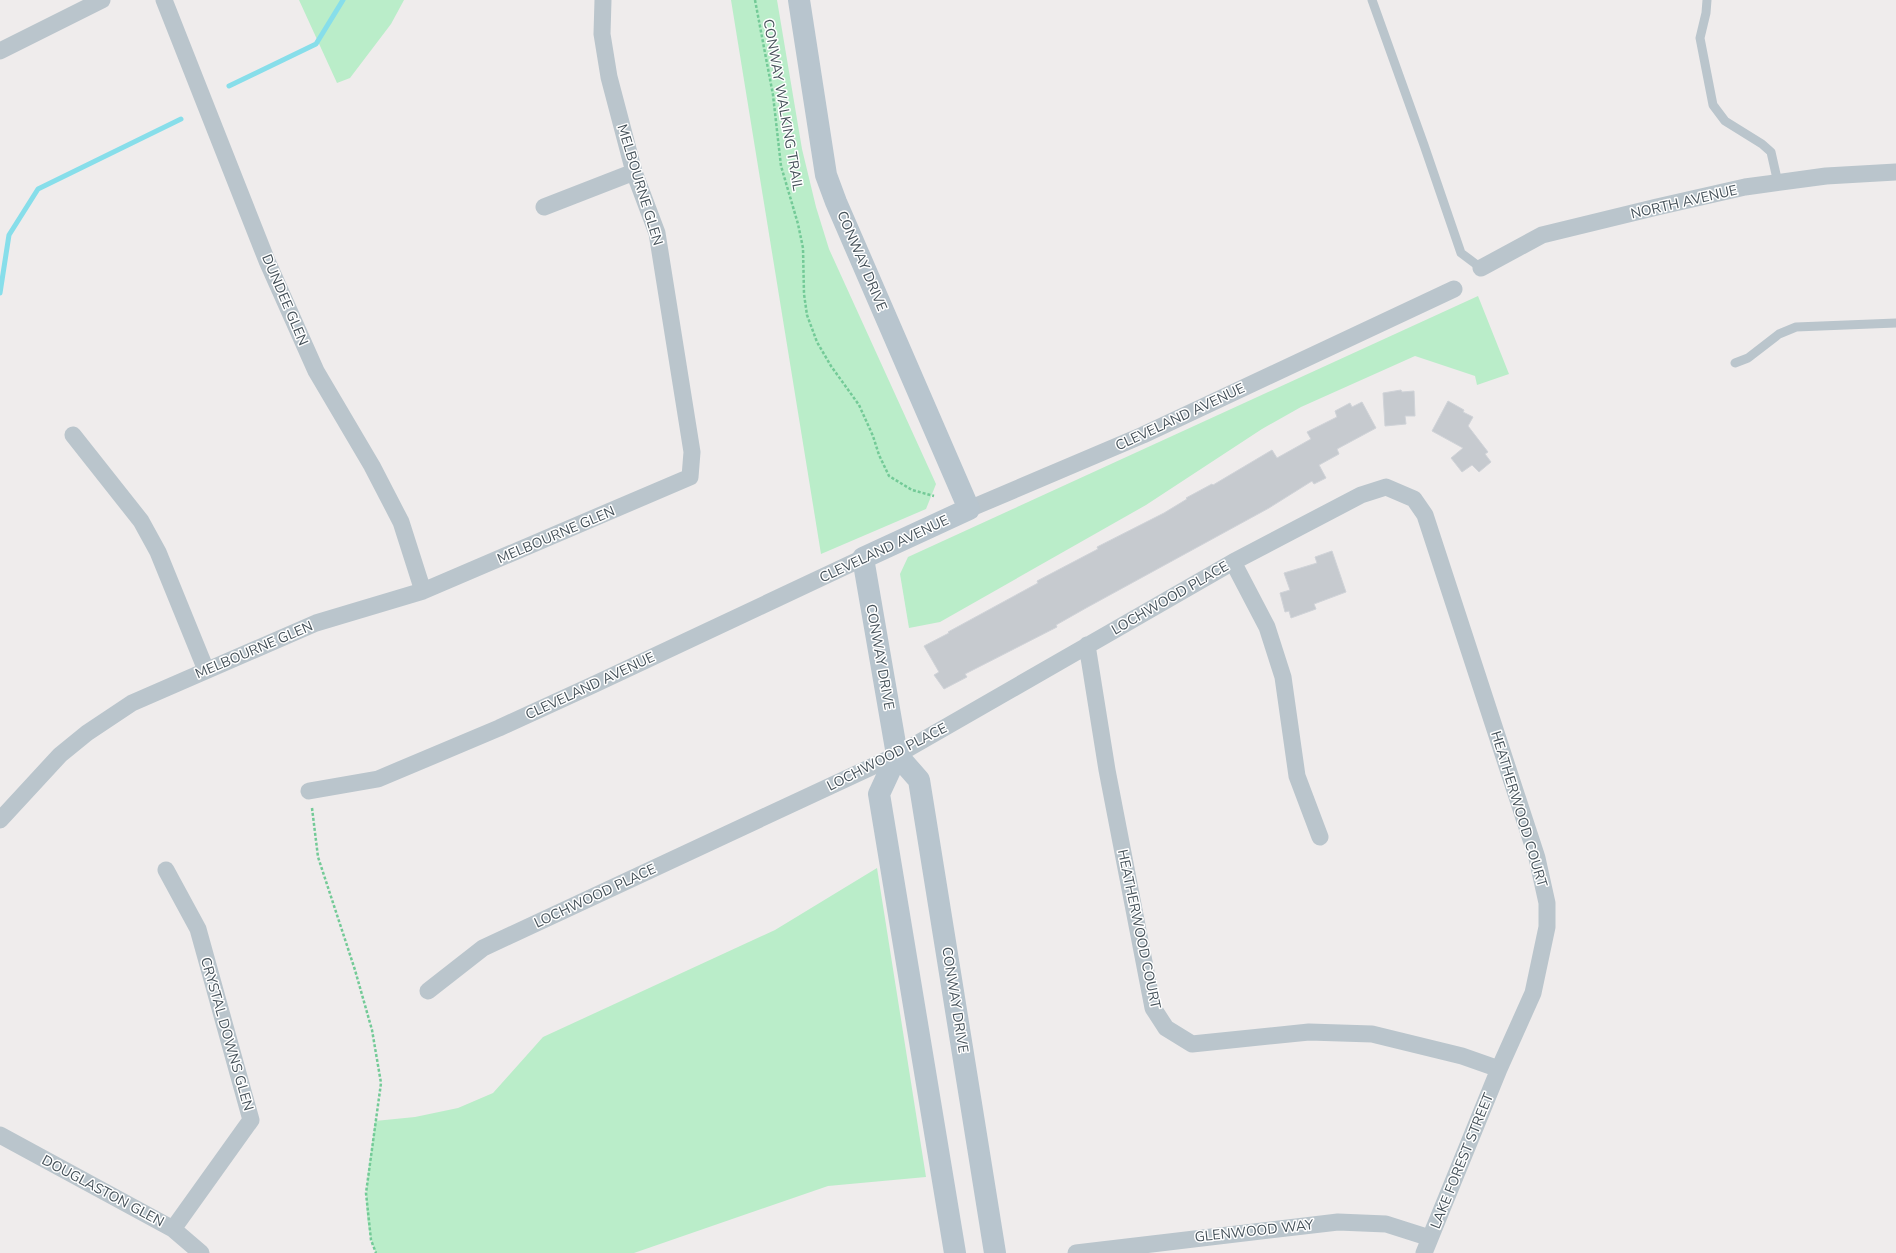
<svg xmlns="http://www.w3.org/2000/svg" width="1896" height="1253" viewBox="0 0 1896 1253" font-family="'Nunito Sans',sans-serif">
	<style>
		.green { fill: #baedc9 }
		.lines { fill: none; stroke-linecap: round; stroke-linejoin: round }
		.stream { stroke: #87deea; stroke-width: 5 }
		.building { fill: #c6cacf; stroke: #d0d3d8 }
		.path { stroke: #73ca97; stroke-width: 2.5; stroke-dasharray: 3 2; stroke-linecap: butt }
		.lane { stroke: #bac5cc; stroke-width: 9 }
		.street { stroke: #bac5cc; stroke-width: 17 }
		.secondary { stroke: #b8c5ce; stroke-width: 22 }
		.labels { text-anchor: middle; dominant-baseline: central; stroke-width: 3; stroke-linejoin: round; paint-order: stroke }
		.street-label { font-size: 14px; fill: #455159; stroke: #fff }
	</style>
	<rect width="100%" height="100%" fill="#efecec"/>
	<!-- green -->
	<path class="green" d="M299,0H404L391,24L350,78L337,83Z
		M731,0H777L802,149L816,207L829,249L936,484L926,509L821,554Z
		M1478,296L1509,374L1477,385L1475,376L1415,356L1301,407L1262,429L1146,505L940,622L909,628L900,574L908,557Z
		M877,868L926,1177L828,1186L634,1253H376C358,1212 370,1164 375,1121L415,1117L458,1108L493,1093L543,1037L775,930Z"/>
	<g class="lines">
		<!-- stream -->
		<path class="stream" d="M229,86L316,44L343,0
			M0,293L9,235L38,189L181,119"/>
	</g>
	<!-- building -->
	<path class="building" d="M1401,390L1402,392L1414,391L1415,416H1405L1406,424L1385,426L1383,393Z
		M1448,401L1464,410L1463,412L1473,417L1468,426L1488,452L1485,454L1491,462L1479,472L1472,465L1462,472L1451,458L1463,448L1432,431Z
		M1362,402L1376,428L1337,449L1339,454L1319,465L1326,478L1314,484L1312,481L1269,508L1086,608L1056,625L1057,627L965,674L967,677L944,689L934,675L939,672L924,646L949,633L948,632L1038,583L1037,581L1098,549L1097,547L1164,513L1187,499L1186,498L1212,484L1213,485L1272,450L1277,458L1311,439L1307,432L1337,417L1335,411L1350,403L1352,407Z
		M1332,551L1346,592L1314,604L1316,609L1291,618L1289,611L1285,612L1280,593L1290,590L1284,573L1317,563L1315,557Z"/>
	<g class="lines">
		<!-- path -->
		<path class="path" d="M755,0L773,95L781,166L798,224L803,248L804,294L807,315L817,342L831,366L859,405L873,436L879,455L889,476L912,490L934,496
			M312,808L318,857L355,970L372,1030L381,1083L366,1193L371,1240L376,1253"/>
		<!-- lane -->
		<path class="lane" d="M1372,0L1424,145L1461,253L1481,268
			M1707,0L1706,13L1700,38L1713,105L1725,121L1762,144L1771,152L1778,183
			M1735,363L1748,358L1779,334L1796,327L1896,323"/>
		<!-- street -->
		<path class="street" d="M164,0L267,261L316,371L372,466L401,522L423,591
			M0,51L102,0
			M544,207L634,172
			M1481,268L1542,235L1657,207L1745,187L1826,176L1896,172
			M73,435L141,521L158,552L206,670
			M969,509L1143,435L1454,289
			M1233,562L1267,627L1283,677L1297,776L1320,837
			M1087,645L1107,770L1153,1008L1166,1028L1192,1044L1309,1032L1372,1034L1462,1056L1499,1069
			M309,791L378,779L499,728L595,684L863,558
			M0,820L60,755L87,733L132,703L316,623L423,591L690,477L692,452L657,233L634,172L609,77L602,34L603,0
			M166,870L198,929L251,1120L173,1229
			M428,991L483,948L897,755L1233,562L1361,495L1386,487L1414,499L1425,515L1537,858L1547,903V927L1533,993L1499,1069L1424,1253
			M0,1135L173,1229L201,1253
			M1076,1253L1338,1222L1386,1224L1430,1238"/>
		<!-- secondary -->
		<path class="secondary" d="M799,0L826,175L836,202L969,509L863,558L897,755L919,780L995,1253
			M897,755L879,794L955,1253"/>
	</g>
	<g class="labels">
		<!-- street labels -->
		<g class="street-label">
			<text transform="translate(783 105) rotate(80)">CONWAY WALKING TRAIL</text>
			<text transform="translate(640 185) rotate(73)">MELBOURNE GLEN</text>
			<text transform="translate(1684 202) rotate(-13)">NORTH AVENUE</text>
			<text transform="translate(862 261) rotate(67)">CONWAY DRIVE</text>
			<text transform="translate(285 300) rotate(67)">DUNDEE GLEN</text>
			<text transform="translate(1180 417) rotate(-25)">CLEVELAND AVENUE</text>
			<text transform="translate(556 535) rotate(-23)">MELBOURNE GLEN</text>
			<text transform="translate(884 549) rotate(-25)">CLEVELAND AVENUE</text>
			<text transform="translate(1170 598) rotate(-30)">LOCHWOOD PLACE</text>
			<text transform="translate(254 650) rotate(-23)">MELBOURNE GLEN</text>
			<text transform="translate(880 657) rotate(80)">CONWAY DRIVE</text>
			<text transform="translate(590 686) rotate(-25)">CLEVELAND AVENUE</text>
			<text transform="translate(887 757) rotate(-27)">LOCHWOOD PLACE</text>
			<text transform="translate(1519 809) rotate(73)">HEATHERWOOD COURT</text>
			<text transform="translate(595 896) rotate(-25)">LOCHWOOD PLACE</text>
			<text transform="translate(1139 929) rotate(78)">HEATHERWOOD COURT</text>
			<text transform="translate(955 1000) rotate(81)">CONWAY DRIVE</text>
			<text transform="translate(227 1034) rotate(74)">CRYSTAL DOWNS GLEN</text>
			<text transform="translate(1462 1161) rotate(-68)">LAKE FOREST STREET</text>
			<text transform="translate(103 1191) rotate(28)">DOUGLASTON GLEN</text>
			<text transform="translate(1254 1231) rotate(-6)">GLENWOOD WAY</text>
		</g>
	</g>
</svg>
